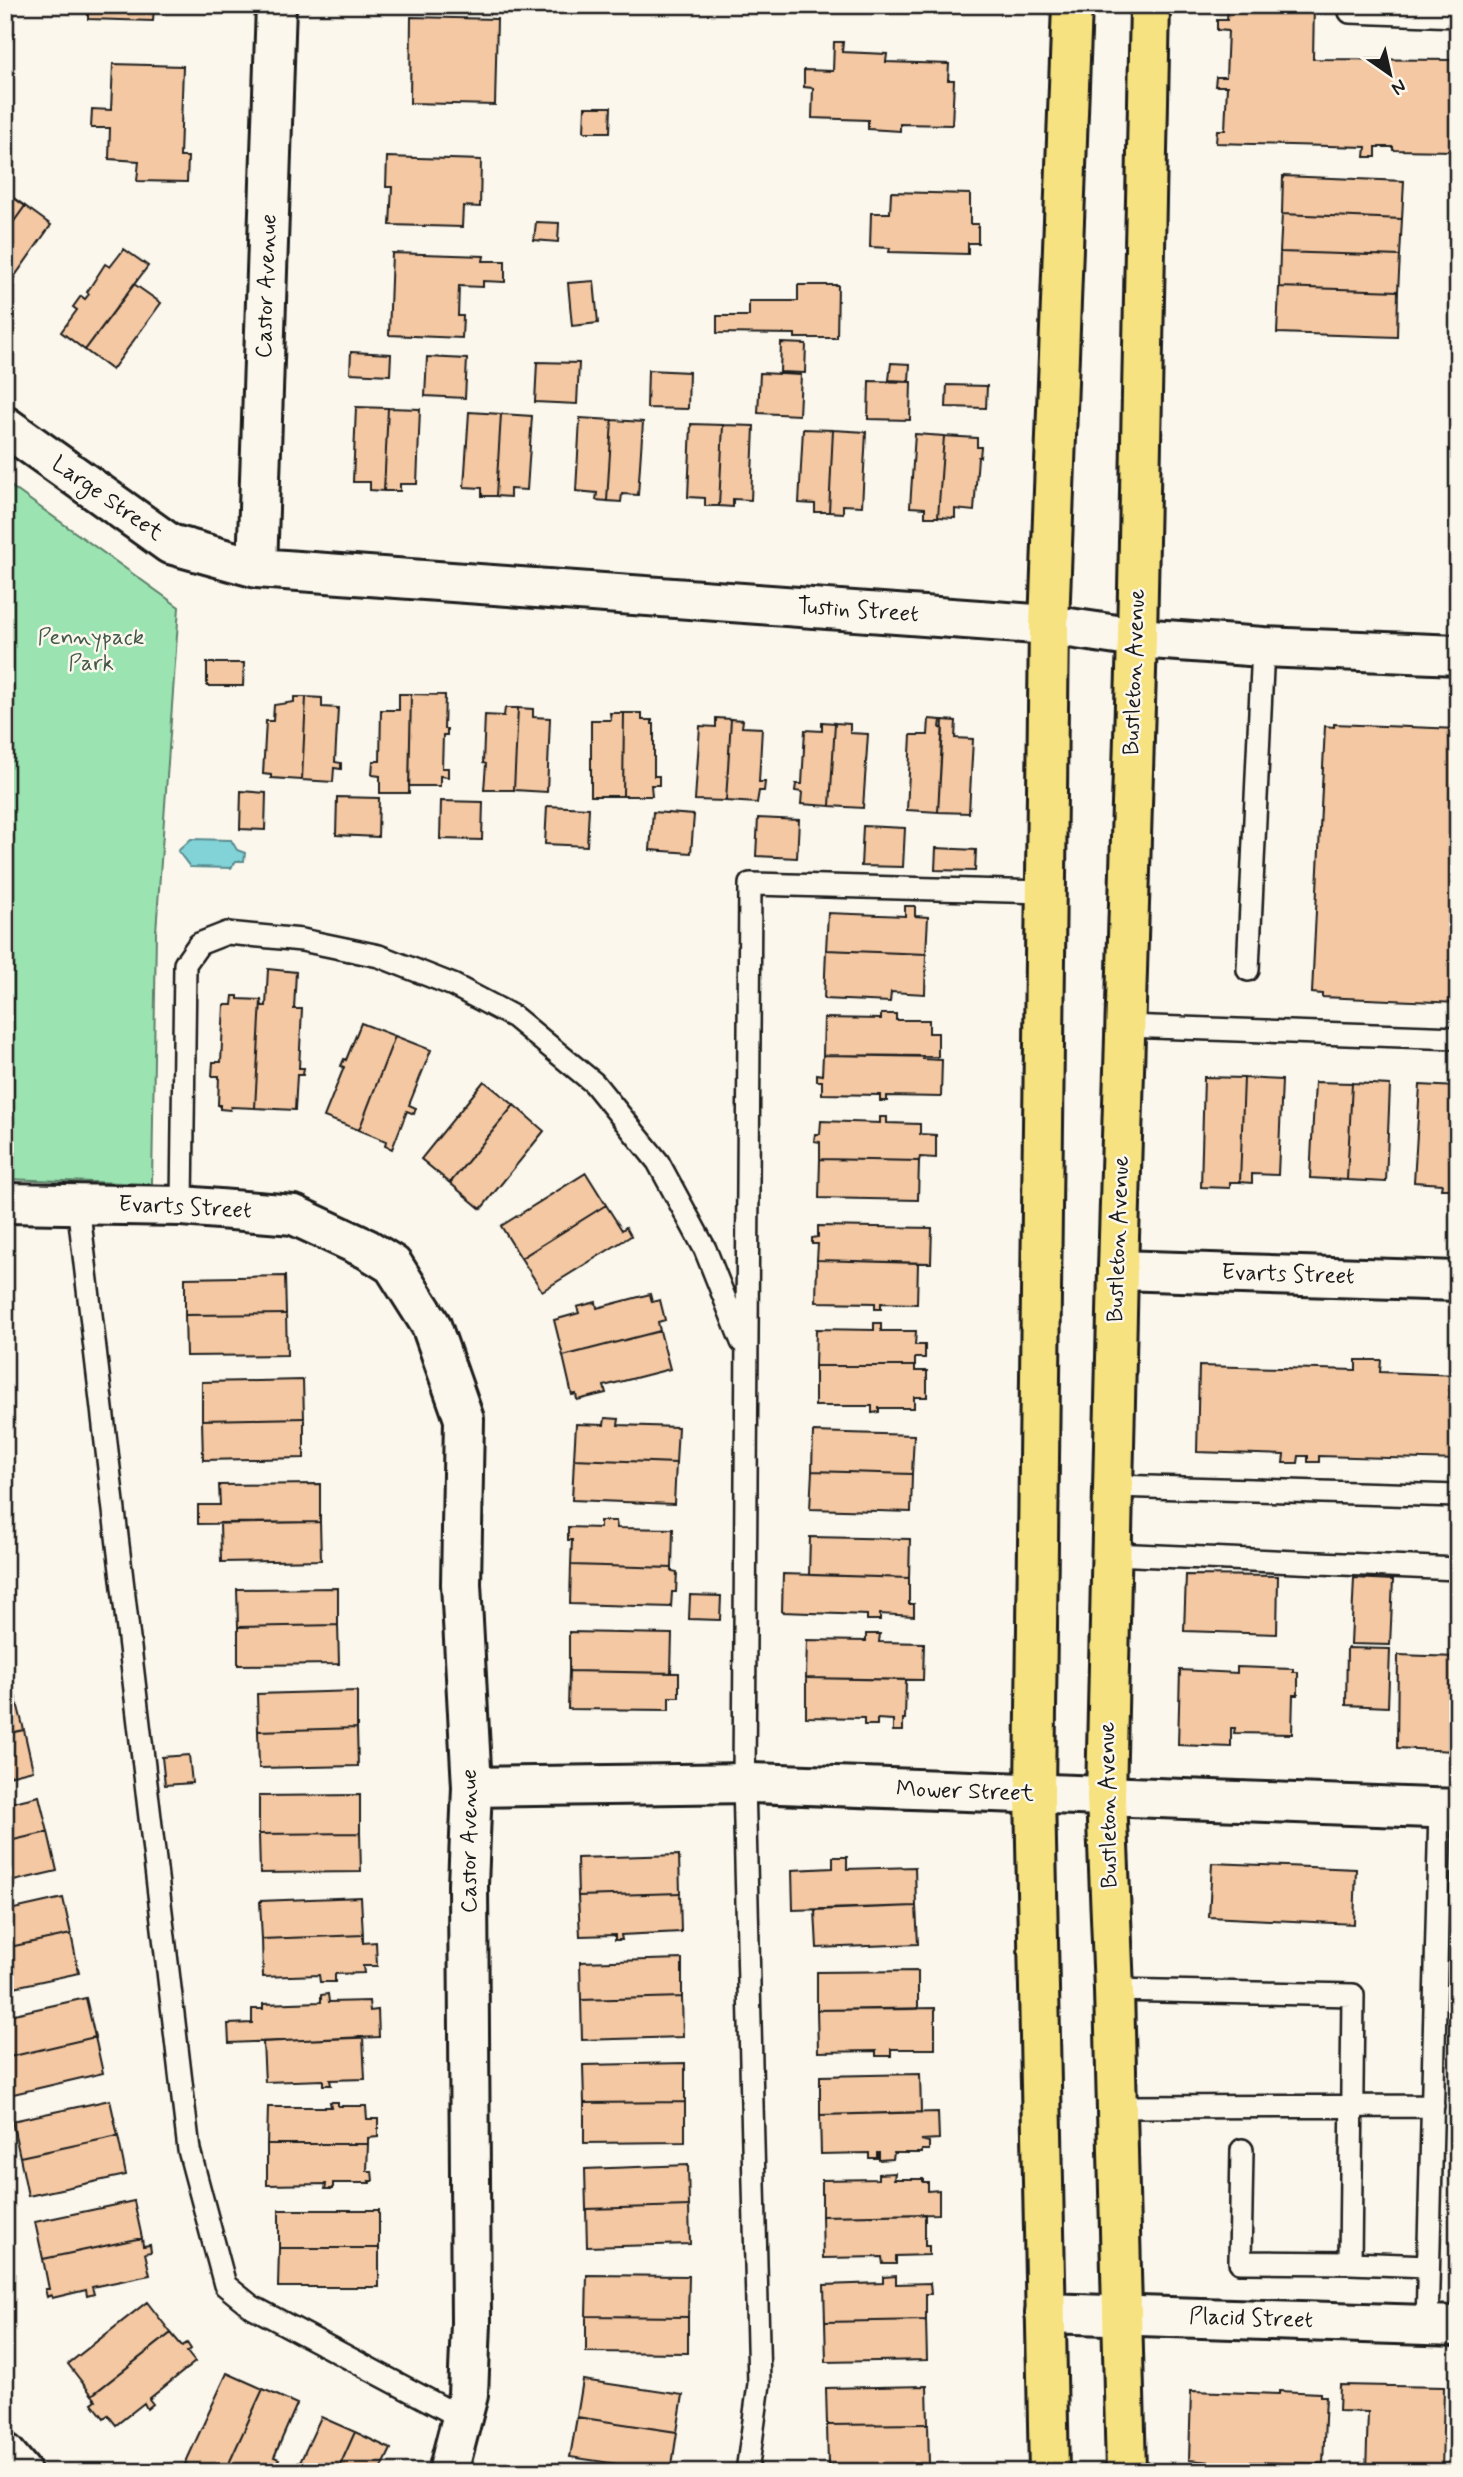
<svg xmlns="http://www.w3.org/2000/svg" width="1463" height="2477" viewBox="0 0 1463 2477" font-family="Mynerve,sans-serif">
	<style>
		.green { fill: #9be4b2; stroke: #5c8067; stroke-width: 2 }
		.water { fill: #82d3d8; stroke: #598a8d; stroke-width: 2 }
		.building { fill: #f3c8a3; stroke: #1c1c1c; stroke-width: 2 }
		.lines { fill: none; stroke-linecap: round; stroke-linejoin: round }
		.service-casing { stroke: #1c1c1c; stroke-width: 26 }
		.minor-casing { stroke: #1c1c1c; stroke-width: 44 }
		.tertiary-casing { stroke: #1c1c1c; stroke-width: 44 }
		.primary-casing { stroke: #1c1c1c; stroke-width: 44 }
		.service { stroke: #fbf7ec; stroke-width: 21 }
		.minor { stroke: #fbf7ec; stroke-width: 38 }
		.tertiary { stroke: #fbf7ec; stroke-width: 38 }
		.primary { stroke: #f7e281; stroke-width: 38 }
		.labels { text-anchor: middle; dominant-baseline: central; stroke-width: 5; stroke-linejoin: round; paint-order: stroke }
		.street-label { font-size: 23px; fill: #1c1c1c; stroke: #fbf7ec }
		.park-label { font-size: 23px; fill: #425849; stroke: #fbf7ec }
	</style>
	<rect width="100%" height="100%" fill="#fbf7ec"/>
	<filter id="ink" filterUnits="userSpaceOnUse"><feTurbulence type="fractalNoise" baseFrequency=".0143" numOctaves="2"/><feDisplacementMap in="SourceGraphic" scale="14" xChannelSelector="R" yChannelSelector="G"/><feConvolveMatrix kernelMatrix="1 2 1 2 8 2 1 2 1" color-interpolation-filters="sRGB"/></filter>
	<g filter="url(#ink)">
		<!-- green -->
		<path class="green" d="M5,482L179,607L156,932L152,1184L5,1179Z"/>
		<!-- water -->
		<path class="water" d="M191,839L231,840L237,850L245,853L244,861H236L231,868L190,867L178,851Z"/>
		<!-- building -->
		<path class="building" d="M88,5H154L153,21L88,19Z
			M1228,5H1314L1313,59L1457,60L1454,151L1393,150V147H1376V157H1365L1366,147L1216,143L1217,130H1225L1227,86H1215L1216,77H1226L1228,31L1217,30V20H1227Z
			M411,17L497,19L495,105L410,103Z
			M834,42H843L842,52L887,54L886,62L949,64L948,80H954L952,125L900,124V131L868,129V120L812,118L813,88L804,87V70L833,71Z
			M113,64L183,66L180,157H188L187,182L137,181L139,161L109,159L110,128H91L92,109L111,110Z
			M585,107H611L610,132H584Z
			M387,157L481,160L480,207L463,206L462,227L390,225L392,187H386Z
			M1283,176L1404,181L1402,219L1282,214Z
			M5,192L25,206L5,234Z
			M891,192L970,194V224H978V243H968V254L889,252L890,248L870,247L871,213H890Z
			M25,206L51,225L5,290V234Z
			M1282,214L1402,219L1400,256L1280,252Z
			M536,222L559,223L558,242L534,240Z
			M124,249L148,266L85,350L61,332L77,310L73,307L81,296L85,299L89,294L87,292L105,264L110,267Z
			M1280,252L1400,256L1398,291L1279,287Z
			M392,253L484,256L483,261H505V282L483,281V287L459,286L458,316H463L462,338L389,335Z
			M594,281L598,323L572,326L568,283Z
			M134,284L161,303L112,370L85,350Z
			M798,285H838L837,338H795V334L717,333V316H749V301H798Z
			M1279,287L1398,291L1397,337L1277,333Z
			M781,343L806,344L805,373L780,372Z
			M351,352L391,354L390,375L350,373Z
			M427,357L467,359L465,398L425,396Z
			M537,362L579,363L577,404L535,402Z
			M891,363L910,364L909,381L889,380Z
			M648,370L689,372L688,409L647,408Z
			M760,373L801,375L799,415L758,413Z
			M869,381L911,382L910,420L868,419Z
			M947,385L987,386L986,408L946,407Z
			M356,407L388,408L384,491L370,490V482H353Z
			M388,408L420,409L417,484H400V491H384Z
			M469,412L501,414L496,496H482V488L464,487Z
			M501,414L532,416L527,490L510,489V497L496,496Z
			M580,418L612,420L607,501L596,500L597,493L576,491Z
			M612,420L643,422L638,495L622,494L621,502L607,501Z
			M691,424L723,425L719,506H705V498L688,497Z
			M723,425L754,426L751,500L733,499V507L719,506Z
			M803,429L833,430L829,512H815V504L799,503Z
			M833,430L866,432L862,506L843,505V513L829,512Z
			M915,434L944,436L938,517H925V508L910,507Z
			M944,436L977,438V447H981L980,457H978L974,511L955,509V518L938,517Z
			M207,663H244L243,686H207Z
			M399,694H411L409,793H380V776L372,775L373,761H380L381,710H399Z
			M411,694L445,695L444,729H447V735H443L442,768H448V777L440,776V786H409Z
			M294,697H306L302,780L271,778V775L263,774L266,721H273L274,705L294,702Z
			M306,697L322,698V707L338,708L335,762L341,763V769L334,768L333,782L302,780Z
			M505,708H518L514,790H484L486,764L483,763L485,715L504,716Z
			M518,708L533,709V717L550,718L547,792L514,790Z
			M610,713H624L623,796H591V720H611Z
			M624,713H642V720H652V724H654V776H659V785H651L652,796H623Z
			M716,718L731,719L726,801L695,800L700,726L716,727Z
			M731,719L743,720L742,727L762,728L759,782H765L764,791H759L757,803L726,801Z
			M929,719L941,720L940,728H943L938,812L907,810L911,735H928Z
			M943,720L956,721L955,738L973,739L969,813L938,812Z
			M822,722L835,723L830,806L801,804L802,792L795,791L796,784H802L805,730L822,731Z
			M835,723L850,724V733L868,734L863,808L830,806Z
			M1334,724L1458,729V1003L1322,997V994L1312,993L1325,726L1334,727Z
			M241,791L266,793L265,830L240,829Z
			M337,797L379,798L378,837L336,835Z
			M441,801L483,802L482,840L440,839Z
			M547,806L589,808L587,846L545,844Z
			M653,812L694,815L691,853L650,850Z
			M758,818L799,820L797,858L756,856Z
			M863,826L905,828L903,867L861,866Z
			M936,848L976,850L975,871L935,870Z
			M905,906H915V916L928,917L926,954L826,950L828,913L905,916Z
			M826,950L926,954L925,994L891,992L890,1002L824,999Z
			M268,969L296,972L294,1009H302L299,1068H304L303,1075H297L295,1110L255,1108L261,1000L262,1006H266Z
			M233,996H238V999L261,1000L255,1108L231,1107L230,1110L220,1109V1105H218L219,1076H212L213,1062H221L224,1005H232Z
			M881,1014H896V1020H929V1033H938V1057L823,1055L824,1018L881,1019Z
			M361,1023L395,1036L359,1130L324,1117L344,1067L341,1066L344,1059L346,1060Z
			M395,1036L431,1050L409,1105L416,1108L414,1114L407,1111L392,1149L385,1146L386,1141L359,1130Z
			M823,1055L923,1056V1059L942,1060L941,1097L887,1096V1101H880V1095L822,1094V1081H817V1074L822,1075Z
			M1204,1077L1244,1078L1240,1182H1230V1188L1201,1187Z
			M1244,1078L1282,1080L1278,1175L1252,1174V1183L1240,1182Z
			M484,1081L514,1105L450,1183L421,1159Z
			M1315,1082L1352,1083L1347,1180L1310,1178Z
			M1352,1083L1390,1085L1386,1182L1347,1180Z
			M1420,1085L1457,1087L1451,1189H1441L1442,1184L1414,1182Z
			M1457,1087H1458V1189H1451Z
			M514,1105L544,1131L481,1209L450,1183Z
			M880,1117H887V1123L920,1124V1134L936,1135V1158L920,1157L919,1161L820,1159V1142L814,1141L815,1134H820L821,1121L880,1123Z
			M820,1159L919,1161L918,1200L819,1198Z
			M586,1173L606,1205L521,1258L501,1226Z
			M606,1205L622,1230L626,1227L631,1236L542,1291L521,1258Z
			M818,1226L932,1228L931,1263L817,1260L818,1244H812V1238L818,1237Z
			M817,1260L918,1263L917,1304L881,1303V1309H875V1303L816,1302Z
			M285,1276L286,1314L185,1315V1278Z
			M650,1294L652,1302L660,1300L665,1320L658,1322L660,1331L563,1356L554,1320L579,1313L577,1307L596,1302L597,1308Z
			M286,1314L287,1355L186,1356L185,1315Z
			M874,1323H881V1331H916L915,1345H925V1358H915V1366H815L816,1329L874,1330Z
			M660,1331L670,1369L604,1386L606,1393L577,1400L576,1394L572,1395L563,1356Z
			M1356,1360H1381L1380,1372L1458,1375V1460L1319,1456V1462H1308V1456H1299L1298,1463H1283L1284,1455L1197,1452L1199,1366L1356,1370Z
			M815,1366H915V1371H927V1397H914V1408H879V1412L872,1413V1406H815Z
			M303,1380L304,1418L202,1420V1382Z
			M304,1418V1458L203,1460L202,1420Z
			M605,1418L619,1419L618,1425L678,1427L676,1463L574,1459L576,1424L604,1425Z
			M813,1432L914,1435L912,1474L812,1471Z
			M574,1459L676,1463L674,1504L572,1500Z
			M812,1471L912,1474L911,1512L810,1509Z
			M320,1484V1522L198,1524V1505H220L219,1485Z
			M600,1521H616L617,1528L673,1529L672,1568L571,1565L572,1540H568V1527L600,1528Z
			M320,1522L321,1560L221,1562L220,1523Z
			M810,1537L910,1539L909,1578L809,1575Z
			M571,1565L672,1568V1571L677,1572L676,1592H672L671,1607L570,1604Z
			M783,1574L909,1578V1604H914V1616L880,1614V1620H867V1615L782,1612Z
			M1186,1575L1278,1576L1277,1634L1184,1631Z
			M1354,1578L1393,1580L1390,1645L1351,1644Z
			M338,1588V1625L238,1627L237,1589Z
			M690,1595L721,1596L720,1620L689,1619Z
			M338,1625L339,1664L238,1665V1627Z
			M569,1632L672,1634L671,1673L569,1671Z
			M866,1634H880L879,1642L924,1643L923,1680L806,1678L807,1640L866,1641Z
			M1347,1648L1390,1649L1388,1707L1346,1705Z
			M1398,1655L1457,1657L1458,1713H1455L1454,1751L1397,1748Z
			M1237,1667L1293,1669V1672H1298V1695H1293L1292,1734L1234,1733L1235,1728H1231V1747L1178,1745L1180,1670L1237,1673Z
			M569,1671L679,1673V1697H669V1710L568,1709Z
			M806,1678L906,1680L905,1719H903V1731H893V1720L877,1719V1725H864V1718L806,1717Z
			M357,1691V1728L258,1731L257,1694Z
			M15,1695L24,1730L5,1734V1697Z
			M357,1728L358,1766L259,1768L258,1731Z
			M24,1730L33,1770L5,1777V1734Z
			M189,1755L192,1783L165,1785L162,1757Z
			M360,1795V1833L259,1834V1796Z
			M39,1796L48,1832L5,1842V1804Z
			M48,1832L57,1871L5,1883V1842Z
			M360,1833L361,1872L260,1873L259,1834Z
			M679,1855L680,1893L578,1896L577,1858Z
			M833,1857H847V1869L915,1867L916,1906L793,1910L792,1870L833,1868Z
			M1212,1863L1356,1869L1354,1924L1209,1917Z
			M680,1893L681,1932L621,1935L622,1940H615V1935L580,1936L578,1896Z
			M361,1897L363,1935L262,1939L260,1901Z
			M63,1898L71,1934L5,1948V1911Z
			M916,1906L918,1944L817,1948L815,1910Z
			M71,1934L79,1973L5,1989V1948Z
			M363,1935V1943L376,1942L377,1966H363L364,1973L335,1974V1982H320L319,1975L263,1977L262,1939Z
			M682,1959V1997L581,2000L580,1962Z
			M918,1971V2009L817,2010V1972Z
			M328,1994L329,2002L369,2001L370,2011L378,2010L379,2037L229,2043L228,2024L252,2023V2009H263V2004L321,2002V1995Z
			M682,1997L683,2037L582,2040L581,2000Z
			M86,1998L95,2037L5,2058V2016Z
			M935,2008V2049H891V2056H876V2051L818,2052L817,2010Z
			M95,2037L103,2073L5,2096V2058Z
			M363,2037L365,2079L330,2080L331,2085H323V2080L265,2082L263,2042Z
			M685,2063V2102L584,2103L583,2065Z
			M920,2074L921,2112L820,2115V2076Z
			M110,2100L118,2136L20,2157L12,2121Z
			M330,2102H338V2106H366L367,2119H378V2137L368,2138V2144H267L268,2107H331Z
			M685,2102V2142L584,2143V2103Z
			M938,2112L939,2139L921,2140L929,2142V2150H922V2153H894L893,2159L879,2160V2153H877V2158H869V2153L821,2154L820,2115Z
			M118,2136L126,2175L28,2196L20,2157Z
			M267,2144H368L367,2171H372L373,2181H369L370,2183H333V2189H325L326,2184L267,2185Z
			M688,2165L689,2206L586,2209L585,2169Z
			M895,2173L894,2179H923V2182H928V2191L939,2190V2214L822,2216V2180L878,2179V2174Z
			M134,2201L142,2238L43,2259L35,2222Z
			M689,2206L690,2244L587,2247L586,2209Z
			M279,2210H379V2248H279Z
			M925,2214V2246H929V2255L896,2256V2264H883L882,2257L823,2258L822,2216Z
			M142,2238L143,2246L150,2245L151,2252L145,2253L150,2275L92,2287L94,2294L87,2296L86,2290L52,2298L51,2295L47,2297L45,2289H49L43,2259Z
			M279,2248H379V2287H278Z
			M587,2275L689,2276L688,2317L586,2316Z
			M896,2276V2284L930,2283L931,2294H926V2320L825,2322L824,2285L883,2283V2277Z
			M147,2302L171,2333L92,2395L68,2364Z
			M586,2316L688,2317V2353L586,2352Z
			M926,2320L927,2360L826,2362L825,2322Z
			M171,2333L182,2346L187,2343L191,2349L187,2352L195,2362L149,2399L153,2404L147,2409L144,2403L116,2425L108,2415L104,2418L92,2403L96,2400L92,2395Z
			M227,2373L263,2389L225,2472H201L185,2464Z
			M583,2380L683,2395L677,2432L577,2417Z
			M1340,2385L1444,2387L1442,2472H1366L1368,2412L1339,2411Z
			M927,2386L928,2424L827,2425L826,2388Z
			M263,2389L297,2404L274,2457L279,2459L273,2472H225Z
			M1191,2391L1279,2394V2391L1320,2393V2396H1326L1323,2464L1244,2462V2465L1189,2460Z
			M321,2417L355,2432L337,2472H288L291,2466L297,2469Z
			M577,2417L677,2432L671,2472L570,2457Z
			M928,2424L929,2464L828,2465L827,2425Z
			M355,2432L391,2449L380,2472H337Z"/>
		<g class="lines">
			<!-- service casing -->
			<g class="service-casing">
				<path id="service" d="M1350,5V12L1458,16
					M1248,970L1263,647
					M1125,1026L1458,1038
					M78,1204L189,2150L225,2285L251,2306L462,2418
					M182,1206L185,964L199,944L227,933L302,940L379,956L453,985L514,1017L594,1083L658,1162L705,1249L742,1342
					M1113,1486L1458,1496
					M1112,1554L1458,1569
					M1114,1990L1353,1995L1350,2263L1428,2266
					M1115,2107L1433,2106
					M1242,2150L1240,2262L1350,2263
					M1427,2325L1440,1808
					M747,2472L759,2384L744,1783L750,884L1046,892"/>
			</g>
			<!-- minor casing -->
			<g class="minor-casing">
				<path id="minor" d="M5,426L170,544L257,568L1049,625
					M257,568L276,5
					M5,1203L182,1206L294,1215L367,1249L393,1265L431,1325L464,1419L461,1584L472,1787L468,1885L471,2323L468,2395L448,2472
					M1118,1270L1458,1281
					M472,1787L751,1783L1458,1809
					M1045,2313L1458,2326
					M5,2453L21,2472"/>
			</g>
			<!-- tertiary casing -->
			<g class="tertiary-casing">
				<path id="tertiary" d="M1049,625L1137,638L1263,647L1458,655"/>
			</g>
			<!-- primary casing -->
			<g class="primary-casing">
				<path id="primary" d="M1049,2472L1035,1794L1049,625L1072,5
					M1126,2472L1114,1990L1106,1797L1118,1270L1137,638L1150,5"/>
			</g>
			<!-- service -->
			<use href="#service" class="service"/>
			<!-- minor -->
			<use href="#minor" class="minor"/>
			<!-- tertiary -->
			<use href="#tertiary" class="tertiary"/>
			<!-- primary -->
			<use href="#primary" class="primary"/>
		</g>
	</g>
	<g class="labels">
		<!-- street labels -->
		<g class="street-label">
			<text transform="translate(267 286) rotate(-88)">Castor Avenue</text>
			<text transform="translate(107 499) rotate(35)">Large Street</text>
			<text transform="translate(858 611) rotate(4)">Tustin Street</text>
			<text transform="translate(1135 672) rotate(-88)">Bustleton Avenue</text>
			<text transform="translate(185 1208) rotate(3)">Evarts Street</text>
			<text transform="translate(1119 1239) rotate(-88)">Bustleton Avenue</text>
			<text transform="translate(1288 1275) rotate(2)">Evarts Street</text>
			<text transform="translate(965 1792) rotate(2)">Mower Street</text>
			<text transform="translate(1109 1805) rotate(-91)">Bustleton Avenue</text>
			<text transform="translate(470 1841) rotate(-90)">Castor Avenue</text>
			<text transform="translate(1251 2319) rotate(2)">Placid Street</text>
		</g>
		<!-- park labels -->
		<g class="park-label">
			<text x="91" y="638">Pennypack<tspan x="91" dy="26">Park</tspan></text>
		</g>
	</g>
	<!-- margin -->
	<rect width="1463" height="2477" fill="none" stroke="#fbf7ec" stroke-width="28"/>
	<rect x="14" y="14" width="1435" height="2449" fill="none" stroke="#1c1c1c" stroke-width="2.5" filter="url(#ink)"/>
	<!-- north arrow -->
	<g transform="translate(1390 74) rotate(146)" stroke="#fbf7ec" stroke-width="5" paint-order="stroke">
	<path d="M0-5L12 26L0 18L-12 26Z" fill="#1c1c1c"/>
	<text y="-10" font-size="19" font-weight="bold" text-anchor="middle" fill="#1c1c1c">N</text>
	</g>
</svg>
